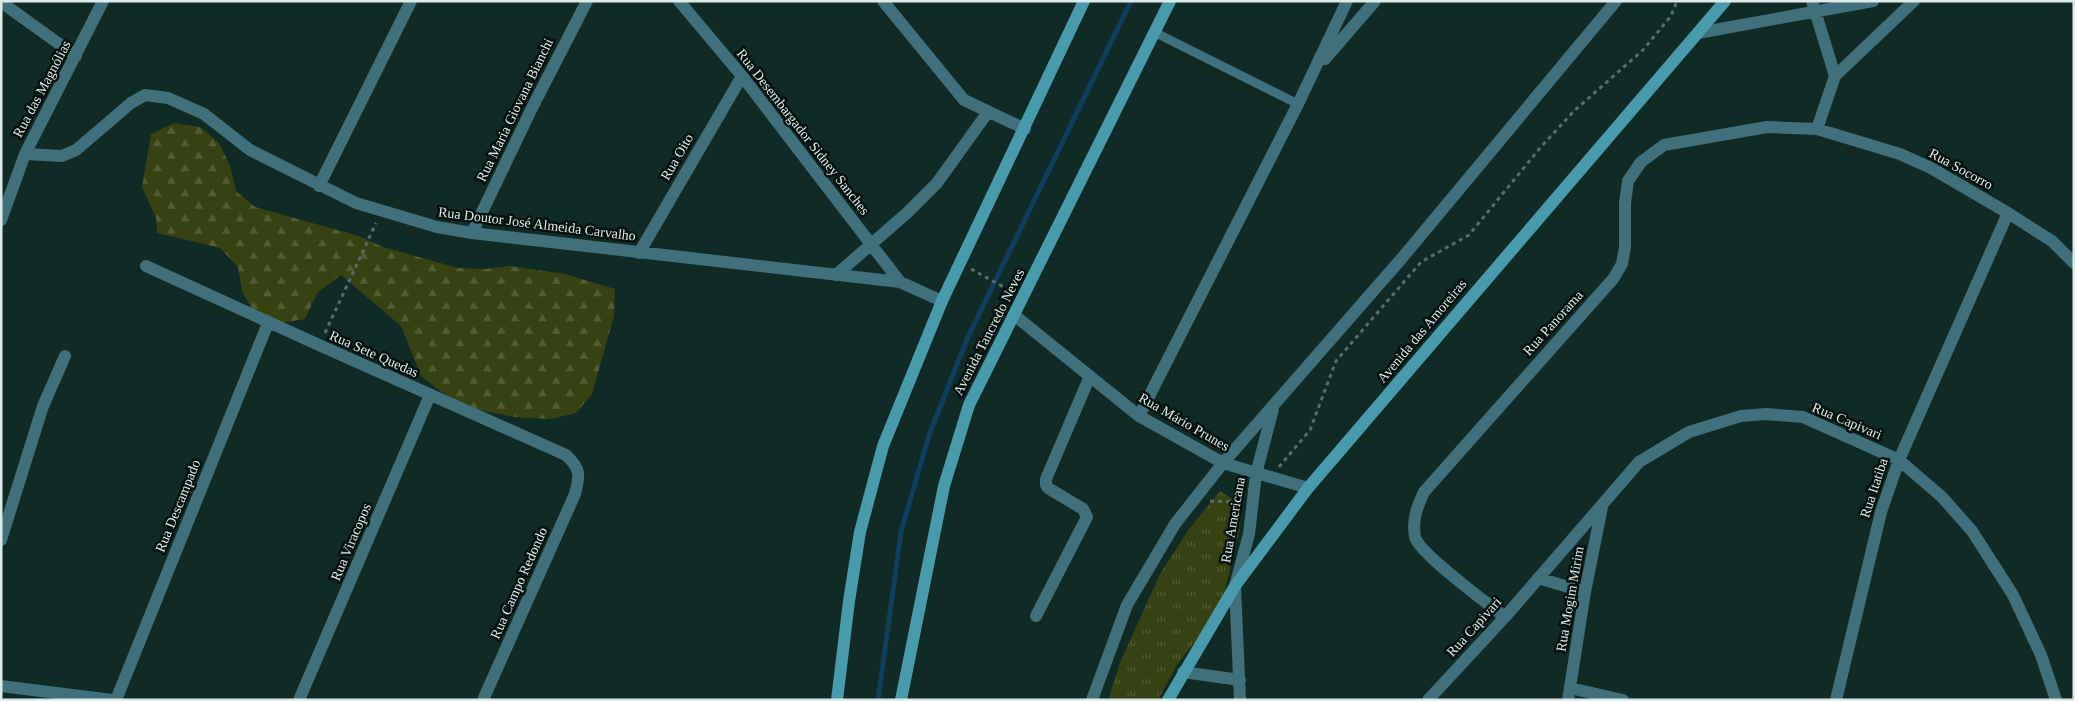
<svg xmlns="http://www.w3.org/2000/svg" width="2075" height="701" viewBox="0 0 2075 701" font-family="'Times New Roman',serif">
	<style>
		.grass { fill: url(#grass-tufts) }
		.forest { fill: url(#forest-firs) }
		.lines { fill: none; stroke-linecap: round; stroke-linejoin: round }
		.stream { stroke: #0f3e5e; stroke-width: 5 }
		.path { stroke: #576d69; stroke-width: 3; stroke-dasharray: 4 4; stroke-linecap: butt }
		.service { stroke: #3f707b; stroke-width: 9 }
		.minor { stroke: #3f707b; stroke-width: 12 }
		.secondary { stroke: #479bad; stroke-width: 12 }
		.labels { text-anchor: middle; dominant-baseline: central; stroke-width: 5; stroke-linejoin: round; paint-order: stroke }
		.street-label { font-size: 14px; fill: #dcebe8; stroke: #06100e }
	</style>
	<defs>
		<pattern id="grass-tufts" width="24" height="20" patternUnits="userSpaceOnUse" patternTransform="scale(1.25)"><rect width="24" height="20" fill="#374213"/><path d="M3 7l-1-3M5 7V3M7 7l1-3M15 17l-1-3M17 17v-4M19 17l1-3" fill="none" stroke="#535d35"/></pattern>
		<pattern id="forest-firs" width="22" height="20" patternUnits="userSpaceOnUse" patternTransform="scale(1.25)"><rect width="22" height="20" fill="#374213"/><path d="M5 1l3.5 6h-7zM16 11l3.5 6h-7z" fill="#535d35"/></pattern>
	</defs>
	<rect width="100%" height="100%" fill="#102a26"/>
	<!-- grass -->
	<path class="grass" d="M1220,491L1242,505L1239,532L1223,599L1202,633L1177,665L1158,700H1108L1121,660L1161,572L1189,529Z"/>
	<!-- forest -->
	<path class="forest" d="M174,123L200,127L219,143L230,166L236,191L255,207L359,236L383,247L458,268L485,269L510,266L565,274L615,289L614,316L592,394L576,413L551,419L521,418L488,412L463,405L440,391L421,376L401,326L341,275L317,293L305,319L280,323L255,315L242,291L238,267L220,248L157,233L156,218L142,187L151,134Z"/>
	<g class="lines">
		<!-- stream -->
		<path class="stream" d="M878,700L901,532L929,435L968,337L1131,1"/>
		<!-- path -->
		<path class="path" d="M971,269L1011,291
			M325,333L376,223
			M1279,467L1310,430L1336,361L1421,262L1469,235L1540,148L1574,111L1643,50L1671,16L1677,1
			M1210,501L1239,502"/>
		<!-- service -->
		<path class="service" d="M1154,32L1298,104"/>
		<!-- minor -->
		<path class="minor" d="M679,1L742,76L900,282
			M883,1L964,100L1025,129
			M1812,1L1835,76
			M1,2L76,56
			M1698,33L1873,1
			M1325,59L1375,1
			M1817,129L1835,76L1914,1
			M25,154L62,156L76,150L131,103L145,95L168,98L204,114L250,150L356,203L437,227L472,233L900,282L942,301
			M319,186L411,1
			M1,220L25,154L103,1
			M472,233L532,108L587,1
			M639,253L742,76
			M146,266L319,345L566,455C581,469 580,475 575,494L483,700
			M836,275L908,212L937,183L988,112
			M1014,315L1139,416L1223,463L1308,488
			M1139,416L1298,104L1347,1
			M1,540L43,406L65,356
			M1538,578L1585,592
			M1036,616L1087,517L1083,509L1048,488L1046,485V479L1090,376
			M1505,617C1488,604 1419,553 1415,537C1412,520 1417,507 1424,492L1613,279L1622,264L1625,247V203L1628,181L1641,162L1664,145L1767,127L1817,129L1900,154L1931,168L2008,213L2052,241L2074,263
			M1183,672L1240,680
			M1,686L112,700
			M1570,688L1623,700
			M116,700L268,323
			M299,700L430,395
			M1092,700L1127,605L1175,524L1223,463L1402,258L1616,1
			M1240,700L1235,586L1249,534L1256,474L1273,409
			M1428,700L1505,617L1639,462L1689,432L1741,416L1766,414L1803,417L1899,460L1942,497L1972,531L2013,595L2041,655L2056,700
			M1568,700L1585,592L1602,507
			M1836,700L1881,512L1899,460L2008,213"/>
		<!-- secondary -->
		<path class="secondary" d="M837,700L849,601L860,532L883,446L942,301L1084,1
			M901,700L944,486L969,405L1170,1
			M1168,700L1235,586L1308,488L1725,1"/>
	</g>
	<g class="labels">
		<!-- street labels -->
		<g class="street-label">
			<text transform="translate(42 89) rotate(-62)">Rua das Magnólias</text>
			<text transform="translate(515 110) rotate(-64)">Rua Maria Giovana Bianchi</text>
			<text transform="translate(803 132) rotate(52)">Rua Desembargador Sidney Sanches</text>
			<text transform="translate(677 157) rotate(-60)">Rua Oito</text>
			<text transform="translate(1961 169) rotate(29)">Rua Socorro</text>
			<text transform="translate(537 224) rotate(7)">Rua Doutor José Almeida Carvalho</text>
			<text transform="translate(1553 323) rotate(-48)">Rua Panorama</text>
			<text transform="translate(1422 331) rotate(-50)">Avenida das Amoreiras</text>
			<text transform="translate(989 332) rotate(-63)">Avenida Tancredo Neves</text>
			<text transform="translate(374 354) rotate(24)">Rua Sete Quedas</text>
			<text transform="translate(1847 421) rotate(23)">Rua Capivari</text>
			<text transform="translate(1184 422) rotate(30)">Rua Mário Prunes</text>
			<text transform="translate(1874 488) rotate(-72)">Rua Itatiba</text>
			<text transform="translate(178 506) rotate(-68)">Rua Descampado</text>
			<text transform="translate(1233 520) rotate(-80)">Rua Americana</text>
			<text transform="translate(351 542) rotate(-67)">Rua Viracopos</text>
			<text transform="translate(519 583) rotate(-66)">Rua Campo Redondo</text>
			<text transform="translate(1570 599) rotate(-80)">Rua Mogim Mirim</text>
			<text transform="translate(1474 627) rotate(-48)">Rua Capivari</text>
		</g>
	</g>
	<!-- border -->
	<rect width="2075" height="701" fill="none" stroke="#dcebe8" stroke-width="5"/>
</svg>
